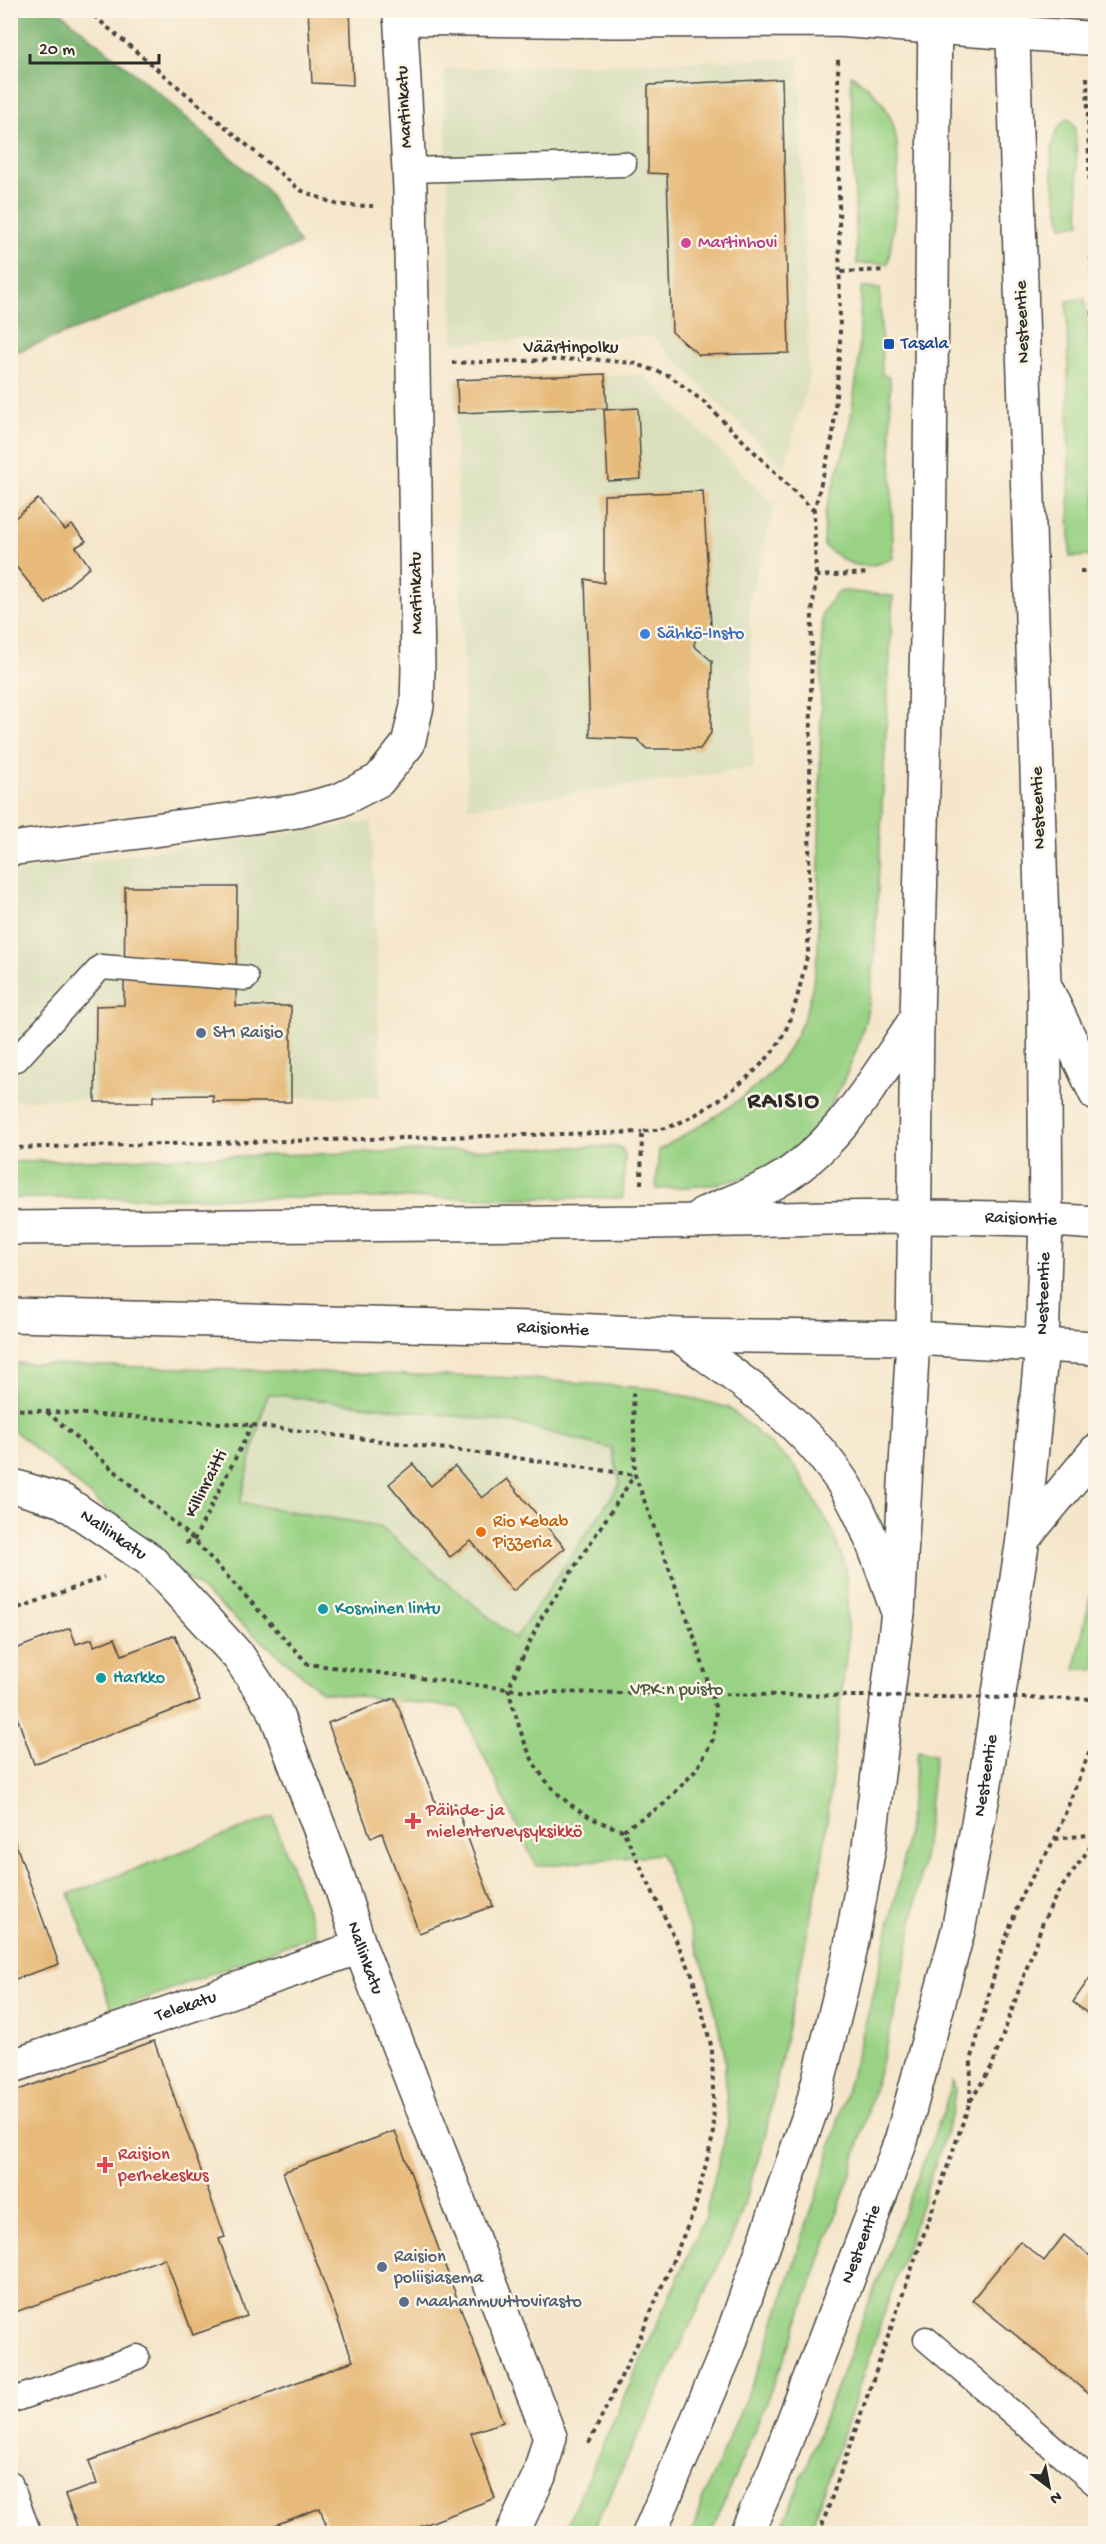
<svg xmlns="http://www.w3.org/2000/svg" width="1106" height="2544" viewBox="0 0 1106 2544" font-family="'Gochi Hand',sans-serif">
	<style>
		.built { fill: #dadfbd }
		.green { fill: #99d284; stroke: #627e58; stroke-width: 1.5; fill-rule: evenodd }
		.forest { fill: #7ab472; stroke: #52704e; stroke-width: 1.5 }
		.building { fill: #e7ba7a }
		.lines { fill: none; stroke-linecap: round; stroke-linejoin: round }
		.lane-casing { stroke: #494743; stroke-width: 27 }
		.street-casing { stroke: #494743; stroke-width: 36 }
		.secondary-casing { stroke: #494743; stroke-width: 36 }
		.primary-casing { stroke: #494743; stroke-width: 36 }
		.path { stroke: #494743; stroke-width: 4; stroke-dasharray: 4.5 4.5; stroke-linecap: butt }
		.lane { stroke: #fff; stroke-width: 24 }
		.street { stroke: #fff; stroke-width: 33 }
		.secondary { stroke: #fff; stroke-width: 33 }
		.primary { stroke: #fff; stroke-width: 33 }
		.path-bridge { stroke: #494743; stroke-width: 4; stroke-dasharray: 4.5 4.5; stroke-linecap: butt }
		.hotel-dot { fill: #d1479c; stroke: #fcf5e5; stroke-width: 2 }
		.transit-dot { fill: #1a4fb4; stroke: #fcf5e5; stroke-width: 2 }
		.shop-dot { fill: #3f7fe0; stroke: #fcf5e5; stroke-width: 2 }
		.service-dot { fill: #5c6f8a; stroke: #fcf5e5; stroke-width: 2 }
		.food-dot { fill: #e8710a; stroke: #fcf5e5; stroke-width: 2 }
		.culture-dot { fill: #0f9aa8; stroke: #fcf5e5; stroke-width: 2 }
		.health-dot { fill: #e0444e; stroke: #fcf5e5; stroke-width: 2 }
		.labels { text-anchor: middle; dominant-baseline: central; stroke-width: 5; stroke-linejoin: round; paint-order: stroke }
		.street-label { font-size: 18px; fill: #2b2b2b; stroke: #fcf5e5 }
		.hotel-label { font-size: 18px; fill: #b23c85; stroke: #fcf5e5; text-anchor: start }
		.transit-label { font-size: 18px; fill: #164399; stroke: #fcf5e5; text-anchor: start }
		.shop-label { font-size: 18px; fill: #366cbe; stroke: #fcf5e5; text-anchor: start }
		.service-label { font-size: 18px; fill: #4e5e75; stroke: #fcf5e5; text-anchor: start }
		.food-label { font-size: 18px; fill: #c56008; stroke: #fcf5e5; text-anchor: start }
		.culture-label { font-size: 18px; fill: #0d838f; stroke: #fcf5e5; text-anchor: start }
		.park-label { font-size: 18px; fill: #4c5d46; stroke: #fcf5e5 }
		.health-label { font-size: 18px; fill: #be3a42; stroke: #fcf5e5; text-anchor: start }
		.district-label { font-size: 24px; font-weight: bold; letter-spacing: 1.5px; fill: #2b2b2b; stroke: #fcf5e5 }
	</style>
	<rect width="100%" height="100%" fill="#fcf5e5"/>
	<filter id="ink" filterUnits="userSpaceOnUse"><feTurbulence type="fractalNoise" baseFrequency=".0167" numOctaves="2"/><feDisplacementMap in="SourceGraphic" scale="12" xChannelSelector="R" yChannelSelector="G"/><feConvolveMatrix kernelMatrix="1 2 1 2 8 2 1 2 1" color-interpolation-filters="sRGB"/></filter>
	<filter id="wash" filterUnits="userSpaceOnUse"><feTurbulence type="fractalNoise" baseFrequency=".008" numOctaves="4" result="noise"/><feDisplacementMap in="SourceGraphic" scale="24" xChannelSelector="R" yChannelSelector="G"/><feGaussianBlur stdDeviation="1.35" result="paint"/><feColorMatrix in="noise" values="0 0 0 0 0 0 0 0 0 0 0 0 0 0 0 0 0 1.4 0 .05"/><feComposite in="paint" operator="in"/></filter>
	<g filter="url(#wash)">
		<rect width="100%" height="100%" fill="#f5e6cb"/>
		<!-- built -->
		<path class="built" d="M799,58L809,379L784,469L652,336L453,343L444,69Z
			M645,375L775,506L749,601L754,768L468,808L454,381Z
			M372,821L381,1097L11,1100L10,872Z
			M267,1394L516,1423L612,1449L620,1484L515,1640L379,1526L240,1503Z"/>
		<!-- green -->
		<path class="green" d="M851,75C869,86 883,99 891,119C905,151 894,227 888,263L857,264Z
			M1065,120H1070L1075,127L1080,224L1062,226C1057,193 1039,146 1065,120Z
			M861,288H880L882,375L890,377L893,558C861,573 849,565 824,546L825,513L848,438L859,360Z
			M1085,299L1088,336L1096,364L1095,556L1070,557L1067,301Z
			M844,591L893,596L874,963C872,977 871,991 869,1004C858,1059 822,1144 768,1169C732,1185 694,1187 656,1189L659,1150C724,1110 787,1083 809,1002C813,986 815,969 818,952L822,614L836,593Z
			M614,1146L622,1149L625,1155L623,1198H11V1162Z
			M11,1363L519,1378L658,1389L729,1408L795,1466L830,1526L846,1568L848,1639L822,1863L765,2137L737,2226L592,2533H563L704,2220L728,2124L724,2050L707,1976L661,1854L536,1866L461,1708L322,1692L11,1428ZM267,1394L516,1423L612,1449L620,1484L515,1639L379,1526L240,1503Z
			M1095,1574V1669H1075Z
			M918,1751L935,1755L923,1861L900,1994L850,2176L789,2347L711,2533H692L702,2501L764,2355L823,2175L874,1992L902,1868Z
			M273,1817L316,1934L113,2011L69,1894Z
			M953,2079L955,2091L951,2117L809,2533H780L943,2112Z"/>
		<!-- forest -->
		<path class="forest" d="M11,10L59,11L168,101L265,188L300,244L11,354Z"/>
		<g id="blocks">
			<!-- building -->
			<path class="building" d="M308,10H350L353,85L312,83Z
				M782,79L789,353L699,355L672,332L667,174L648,173V85Z
				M605,374L607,408L458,413L457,380Z
				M638,408L641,479L608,481L604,410Z
				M703,491L711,626L695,640L694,646L712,661L711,733L700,749H647L637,739L590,737L585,579L604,583V495Z
				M38,499L65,530L72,525L86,541L76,547L90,567L46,604L10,559V522Z
				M125,887H237L236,1006H291V1102H213V1095L153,1096V1102H95L96,1006L124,1005Z
				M413,1464L431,1486L455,1466L482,1498L507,1479L565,1548L513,1591L471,1541L450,1557L389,1484Z
				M70,1628L76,1644L92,1639L94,1646L115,1638L122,1655L175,1635L200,1700L34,1764L17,1717L10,1719V1651Z
				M395,1698L438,1809L455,1803L493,1906L419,1933L382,1833L371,1838L328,1723Z
				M10,1828L59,1964L10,1981Z
				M1096,1969V2020L1073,2002Z
				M154,2041L225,2237L219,2239L247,2316L193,2335L165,2258L10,2314V2093Z
				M395,2131L503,2422L471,2433L495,2498L401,2534H329L320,2508L251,2534H80L65,2495L97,2484L89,2461L353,2361L283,2172Z
				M1064,2235L1096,2261L1094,2398L972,2300L1020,2241L1044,2261Z"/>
		</g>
	</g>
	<g filter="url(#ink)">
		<use href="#blocks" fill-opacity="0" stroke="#494743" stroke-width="1.5"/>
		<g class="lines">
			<!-- lane casing -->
			<g class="lane-casing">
				<path id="lane" d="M409,170L624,164
					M10,1059H17L101,967L246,978
					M926,2339L1096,2484
					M10,2401L137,2357
					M10,2483L29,2534"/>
			</g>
			<!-- street casing -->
			<g class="street-casing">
				<g id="street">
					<path d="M400,18L616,21L837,20L1086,38L1096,36"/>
					<path d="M10,849L298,811L340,800L379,780L408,744L417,706L418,668L410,188L400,10"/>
					<path id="s1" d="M10,1485L63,1501L150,1560L239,1657L275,1711L337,1874L360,1947L550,2437L539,2476L512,2534"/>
					<path id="s2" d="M10,2067L360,1947"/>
				</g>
			</g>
			<!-- secondary casing -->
			<g class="secondary-casing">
				<g id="secondary">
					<path d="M1044,984L1096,1094"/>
					<path d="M703,1214C726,1204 752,1195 774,1183C839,1146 876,1077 917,1018"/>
					<path id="s3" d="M10,1228C225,1226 440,1225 654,1222C801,1219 948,1212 1096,1223"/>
					<path id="s4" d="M10,1315L531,1328L679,1335L913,1338L1096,1348"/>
					<path d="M679,1335C734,1376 793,1413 834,1470C865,1511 880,1564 898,1612"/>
					<path d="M1023,1539L1096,1451"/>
				</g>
			</g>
			<!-- primary casing -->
			<g class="primary-casing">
				<g id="primary">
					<path d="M649,2534L728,2348L812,2107L848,1962L869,1847L898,1612L913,1338L917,1018L929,560L935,10"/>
					<path id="s5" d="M746,2534L775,2469L901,2141L958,1931L983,1796L1023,1539L1042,1346L1046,1219L1044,984L1012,10"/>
				</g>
			</g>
			<!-- path -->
			<path class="path" d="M87,10L300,190L338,205L373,206
				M1087,77L1093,321L1096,327
				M841,272L886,270
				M452,363L589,359L634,363L670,376L705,403L814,511
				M1080,571H1096
				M816,576L870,573
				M10,1148L642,1132
				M641,1184L642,1132C651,1130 660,1130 669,1127C703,1115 758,1075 778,1044C795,1018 800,983 808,953L812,613L816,576L814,511L833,436L840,344L838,59
				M10,1409L252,1425L503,1456L635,1475
				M47,1412L194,1540L308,1664L508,1689L545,1692
				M185,1543L194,1540L252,1425
				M10,1611L104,1577
				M623,1830C581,1819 543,1789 527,1748C519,1729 514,1709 508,1689L540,1620L634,1476
				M1055,1839L1096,1834
				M970,2102L971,2061L999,1957L1023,1892L1055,1839L1096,1735
				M589,2443L638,2342L694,2211L714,2132L712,2049L692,1974L623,1830L664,1804L697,1769L713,1739L716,1710L697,1645L635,1475L633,1391
				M819,2534L970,2102L992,2066L1043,1922L1057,1894L1096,1839"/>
			<!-- lane -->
			<use href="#lane" class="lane"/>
			<!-- street -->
			<use href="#street" class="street"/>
			<!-- secondary -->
			<use href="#secondary" class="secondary"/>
			<!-- primary -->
			<use href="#primary" class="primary"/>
			<!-- path-bridge -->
			<path class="path-bridge" d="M545,1692L1096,1699"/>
		</g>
	</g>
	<!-- markers -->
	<circle class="hotel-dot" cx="686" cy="243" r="6"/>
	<rect class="transit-dot" x="883" y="338" width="12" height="12" rx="3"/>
	<circle class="shop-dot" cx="645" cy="634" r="6"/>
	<g class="service-dot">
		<circle cx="201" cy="1033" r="6"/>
		<circle cx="382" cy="2267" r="6"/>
		<circle cx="404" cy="2302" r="6"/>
	</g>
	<circle class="food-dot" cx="481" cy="1532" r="6"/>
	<g class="culture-dot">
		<circle cx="323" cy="1609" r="6"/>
		<circle cx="101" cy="1678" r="6"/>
	</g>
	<g class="health-dot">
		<path d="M410 1812h6v6h6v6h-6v6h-6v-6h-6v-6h6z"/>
		<path d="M102 2156h6v6h6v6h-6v6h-6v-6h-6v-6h6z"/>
	</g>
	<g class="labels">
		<!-- street labels -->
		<g class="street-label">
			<text transform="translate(405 107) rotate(-93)">Martinkatu</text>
			<text transform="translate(1023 322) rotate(-92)">Nesteentie</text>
			<text x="571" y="348">Väärtinpolku</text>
			<text transform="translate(417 593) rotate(-91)">Martinkatu</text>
			<text transform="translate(1039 808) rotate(-92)">Nesteentie</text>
			<text stroke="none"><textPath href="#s3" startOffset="1011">Raisiontie</textPath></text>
			<text stroke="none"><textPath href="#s5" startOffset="1284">Nesteentie</textPath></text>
			<text stroke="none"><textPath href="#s4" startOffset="543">Raisiontie</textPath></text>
			<text transform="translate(207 1484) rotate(-63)">Killinraitti</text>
			<text stroke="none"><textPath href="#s1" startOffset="116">Nallinkatu</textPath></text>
			<text stroke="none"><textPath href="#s5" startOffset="798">Nesteentie</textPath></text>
			<text stroke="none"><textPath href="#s1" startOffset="620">Nallinkatu</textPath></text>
			<text stroke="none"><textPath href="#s2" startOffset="186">Telekatu</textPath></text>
			<text stroke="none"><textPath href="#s5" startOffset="312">Nesteentie</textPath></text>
		</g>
		<!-- hotel labels -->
		<g class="hotel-label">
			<text x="698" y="243">Martinhovi</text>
		</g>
		<!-- transit labels -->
		<g class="transit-label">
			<text x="901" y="344">Tasala</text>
		</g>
		<!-- shop labels -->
		<g class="shop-label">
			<text x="657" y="634">Sähkö-Insto</text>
		</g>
		<!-- service labels -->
		<g class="service-label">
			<text x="213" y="1033">St1 Raisio</text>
			<text x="394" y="2257">Raision<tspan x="394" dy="21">poliisiasema</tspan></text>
			<text x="416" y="2302">Maahanmuuttovirasto</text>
		</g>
		<!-- food labels -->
		<g class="food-label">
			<text x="493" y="1522">Rio Kebab<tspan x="493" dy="21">Pizzeria</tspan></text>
		</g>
		<!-- culture labels -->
		<g class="culture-label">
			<text x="335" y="1609">Kosminen lintu</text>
			<text x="113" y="1678">Harkko</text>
		</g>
		<!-- park labels -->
		<g class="park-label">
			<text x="677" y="1690">VPK:n puisto</text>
		</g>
		<!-- health labels -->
		<g class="health-label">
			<text x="426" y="1811">Päihde- ja<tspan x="426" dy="21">mielenterveysyksikkö</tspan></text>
			<text x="118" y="2155">Raision<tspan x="118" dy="21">perhekeskus</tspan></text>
		</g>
		<!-- district labels -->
		<g class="district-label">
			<text x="784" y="1102">RAISIO</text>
		</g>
	</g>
	<!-- margin -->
	<rect width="1106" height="2544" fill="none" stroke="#fcf5e5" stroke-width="36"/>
	<!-- north arrow -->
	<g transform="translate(1049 2487) rotate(148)" stroke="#fcf5e5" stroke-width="4.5" paint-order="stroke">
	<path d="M0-4.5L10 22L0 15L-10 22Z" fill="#2b2b2b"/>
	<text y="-9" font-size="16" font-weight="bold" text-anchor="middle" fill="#2b2b2b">N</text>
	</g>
	<!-- scale -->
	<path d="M30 54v9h129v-9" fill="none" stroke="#2b2b2b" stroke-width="3"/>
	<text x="39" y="54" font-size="18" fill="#2b2b2b" stroke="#fcf5e5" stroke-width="4.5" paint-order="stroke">20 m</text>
</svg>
